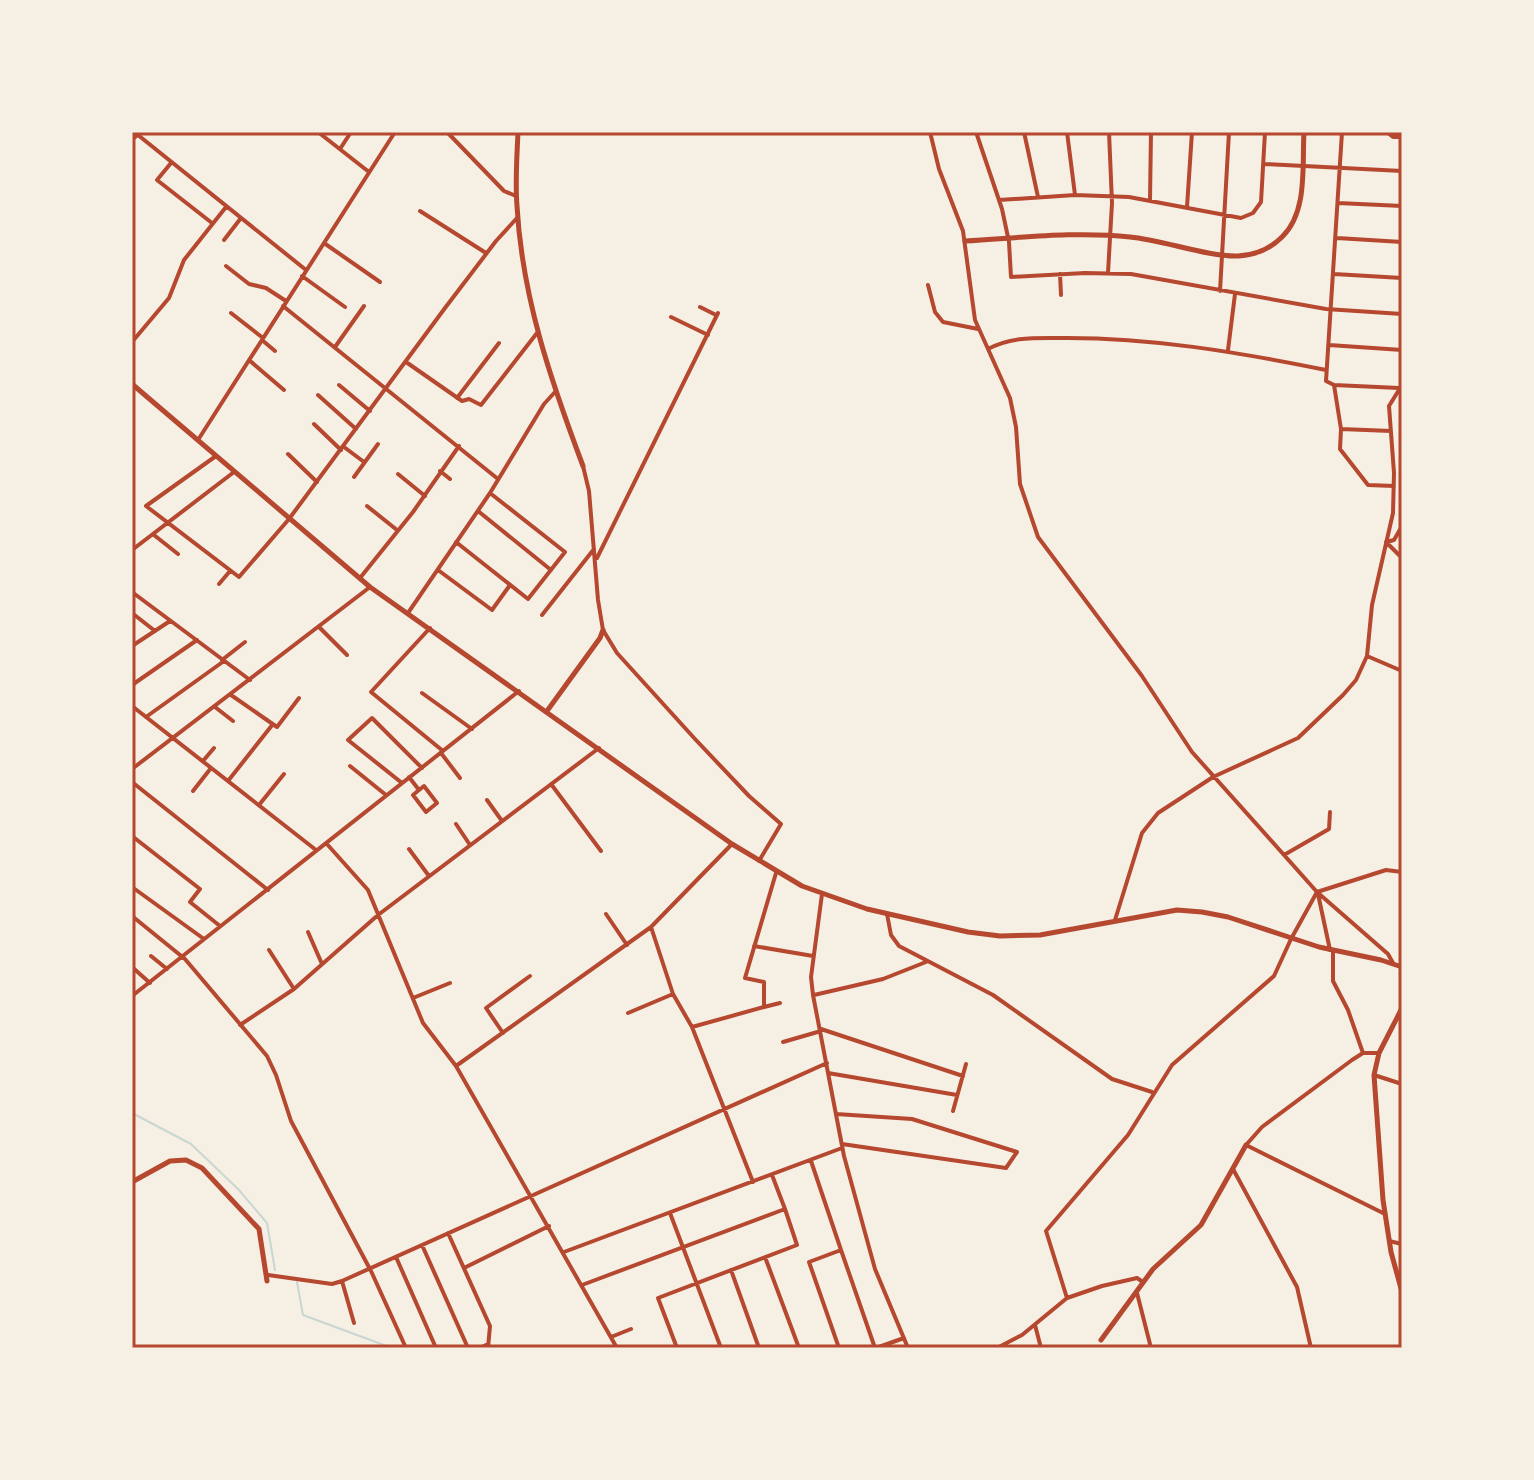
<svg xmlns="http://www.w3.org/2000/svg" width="1534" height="1480" viewBox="0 0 1534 1480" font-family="'Golos Text',sans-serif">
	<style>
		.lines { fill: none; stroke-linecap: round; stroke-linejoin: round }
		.stream { stroke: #c9d6d2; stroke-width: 2 }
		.minor { stroke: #b5482f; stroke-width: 4 }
		.tertiary { stroke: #b5482f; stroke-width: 5 }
		.secondary { stroke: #b5482f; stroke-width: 5 }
		.neatline { fill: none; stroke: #b5482f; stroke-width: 3 }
	</style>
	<rect width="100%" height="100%" fill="#f6efe4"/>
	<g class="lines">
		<!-- stream -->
		<path class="stream" d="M132,1113L191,1144L239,1190L267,1223L275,1270
			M297,1282L303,1315L392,1348"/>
		<!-- minor -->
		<path class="minor" d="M318,132L369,172
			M447,132L504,191L516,196
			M930,132L939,169L963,231L975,320L1010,398L1016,427L1020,484L1038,537L1142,676L1192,752L1317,892L1388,954L1393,963
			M976,132L1002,209L1009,242L1011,277L1085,273L1131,274L1326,309L1402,314
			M1024,132L1038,197
			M1067,132L1075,195
			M1342,132L1326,381L1334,385L1399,388
			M1387,132L1393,137H1402
			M138,135L306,270
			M132,139L142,132
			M340,149L351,132
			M171,163L157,180L212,223
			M1265,164L1402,171
			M999,200L1075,195L1129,197L1241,218L1253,213L1261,202L1265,132
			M1150,200L1151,132
			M1338,203L1402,206
			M1187,207L1192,132
			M420,211L486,253
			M1337,238L1402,242
			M224,240L241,218
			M324,243L380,282
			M226,266L249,284L266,288L286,301
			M1108,273L1112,203L1109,132
			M1060,274L1061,295
			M1334,274L1402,278
			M302,276L345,307
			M928,285L935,312L943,322L978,329
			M1220,291L1229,132
			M283,306L498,479
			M700,307L716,315
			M231,313L263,338
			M671,317L708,335
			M262,340L275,351
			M132,342L169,298L184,260L226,207
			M1329,345L1402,350
			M335,347L364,306
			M988,349C1011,337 1032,338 1059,338C1149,337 1237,352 1326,370
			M1228,350L1235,294
			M249,360L284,390
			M406,362L462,401L469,399L481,405L537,333
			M339,385L370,411
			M1334,385L1341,429L1340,449L1368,485L1394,486
			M318,395L356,429
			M457,398L499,343
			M314,424L341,450
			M1341,429L1391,431
			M198,440L395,132
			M344,447L364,462
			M288,454L317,482
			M216,456L146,506L239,577L289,519L445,308L496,241L517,218
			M583,466L589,491L598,600L603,630L617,653L695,739L749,796L781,824L759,861
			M440,471L450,479
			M398,474L425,496
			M354,477L378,444
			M367,506L397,530
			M478,511L551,570
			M1402,526L1394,540L1386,542L1402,558
			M154,535L178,554
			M456,542L528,599L565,552L490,493
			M132,550L234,472
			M597,558L718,313
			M438,570L492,610L510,585
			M360,578L413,512L459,446
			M219,584L230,571
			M132,592L250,680
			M132,613L155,631
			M408,613L490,493L544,404L555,392
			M542,615L594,549
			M320,628L347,655
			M430,628L371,692L443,751
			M132,646L170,621
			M1367,656L1402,671
			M222,660L245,642
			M132,685L197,640
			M422,693L472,729
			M231,695L277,727L299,698
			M132,706L316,850
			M215,707L233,721
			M146,717L224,661
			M441,753L460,778
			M203,761L214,748
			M350,766L386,795
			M132,769L370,587
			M409,777L419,790L413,795L426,812L437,803L424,786L419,790
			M228,781L273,724
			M132,782L268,890
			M402,783L348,740L372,718L422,768
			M551,784L601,851
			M193,791L211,768
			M487,800L502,821
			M259,805L284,774
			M456,824L470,845
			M132,836L200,889L190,902L220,926
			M326,843L368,890L423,1023L456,1066L617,1348
			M409,849L429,876
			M1284,855L1329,829L1330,812
			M132,887L204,939
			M822,894L811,977L813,995L844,1156L875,1269L908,1348
			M1318,894L1330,950
			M606,914L627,945
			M887,914L891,935L899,946L993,995L1112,1079L1152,1092
			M132,916L185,959L267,1056L276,1075L291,1121L371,1271L406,1348
			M1115,920L1142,833L1158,813L1213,777L1298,738L1343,695L1356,680L1367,656L1372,605L1393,513L1394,473L1389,406L1402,385
			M651,927L673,994L692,1027L753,1182
			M308,932L322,964
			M754,946L813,956
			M269,950L294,989
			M1333,950V981L1348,1010L1363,1053
			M151,956L167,969
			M132,967L150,983
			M814,995L883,979L926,962
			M132,996L519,691
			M413,998L450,983
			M764,1007L780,1003
			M628,1013L673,994
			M240,1025L294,989L378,915L599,748
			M692,1027L764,1007V982L745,978L776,873
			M821,1029L963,1076
			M503,1033L486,1008L530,976
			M783,1042L821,1031
			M1379,1053H1363L1352,1060L1262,1127L1246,1145L1385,1214
			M456,1066L651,927L732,844
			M828,1073L957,1095
			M1374,1075L1402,1084
			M953,1111L966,1064
			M836,1114L912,1119L1017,1152L1006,1168L842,1144
			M811,1161L841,1250
			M1233,1169L1297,1287L1311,1348
			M670,1213L721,1348
			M448,1233L490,1326L488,1348
			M1389,1241L1402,1244
			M422,1245L468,1348
			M564,1252L842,1148
			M396,1257L436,1348
			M765,1257L799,1348
			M464,1268L549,1226
			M731,1270L759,1348
			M268,1275L332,1284L342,1281L827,1063
			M342,1281L354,1323
			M582,1285L785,1209L772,1175
			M1137,1293L1151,1348
			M1067,1298L1046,1231L1128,1135L1172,1065L1274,976L1291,939L1317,892L1386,870L1402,872
			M1035,1325L1041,1348
			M611,1337L631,1329
			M480,1348L488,1344
			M677,1348L658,1298L797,1245L785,1209
			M839,1348L809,1262L841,1250L875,1348
			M876,1348L904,1338
			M997,1348L1022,1335L1067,1298L1102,1286L1137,1278L1143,1282"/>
		<!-- tertiary -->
		<path class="tertiary" d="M518,132C517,156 515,181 517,206C522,297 551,381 583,466
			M965,241C1020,238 1076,231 1130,237C1163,240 1208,257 1238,256C1255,255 1270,249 1282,237C1308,212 1302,166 1304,132
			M547,711L600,638L603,630
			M1402,1008L1379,1053L1374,1075L1383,1200L1391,1252L1402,1292
			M132,1182L170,1161L186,1160L202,1168L259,1229L267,1281
			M1101,1340L1153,1269L1201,1225L1246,1145"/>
		<!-- secondary -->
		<path class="secondary" d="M132,384L370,587L732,844L802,886L867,909L968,932L1000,936L1040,935L1177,910L1202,912L1228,917L1319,947L1381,960L1402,967"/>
	</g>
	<!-- border -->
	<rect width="1534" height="1480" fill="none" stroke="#f6efe4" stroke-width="268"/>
	<rect x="134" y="134" width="1266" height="1212" class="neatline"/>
</svg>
